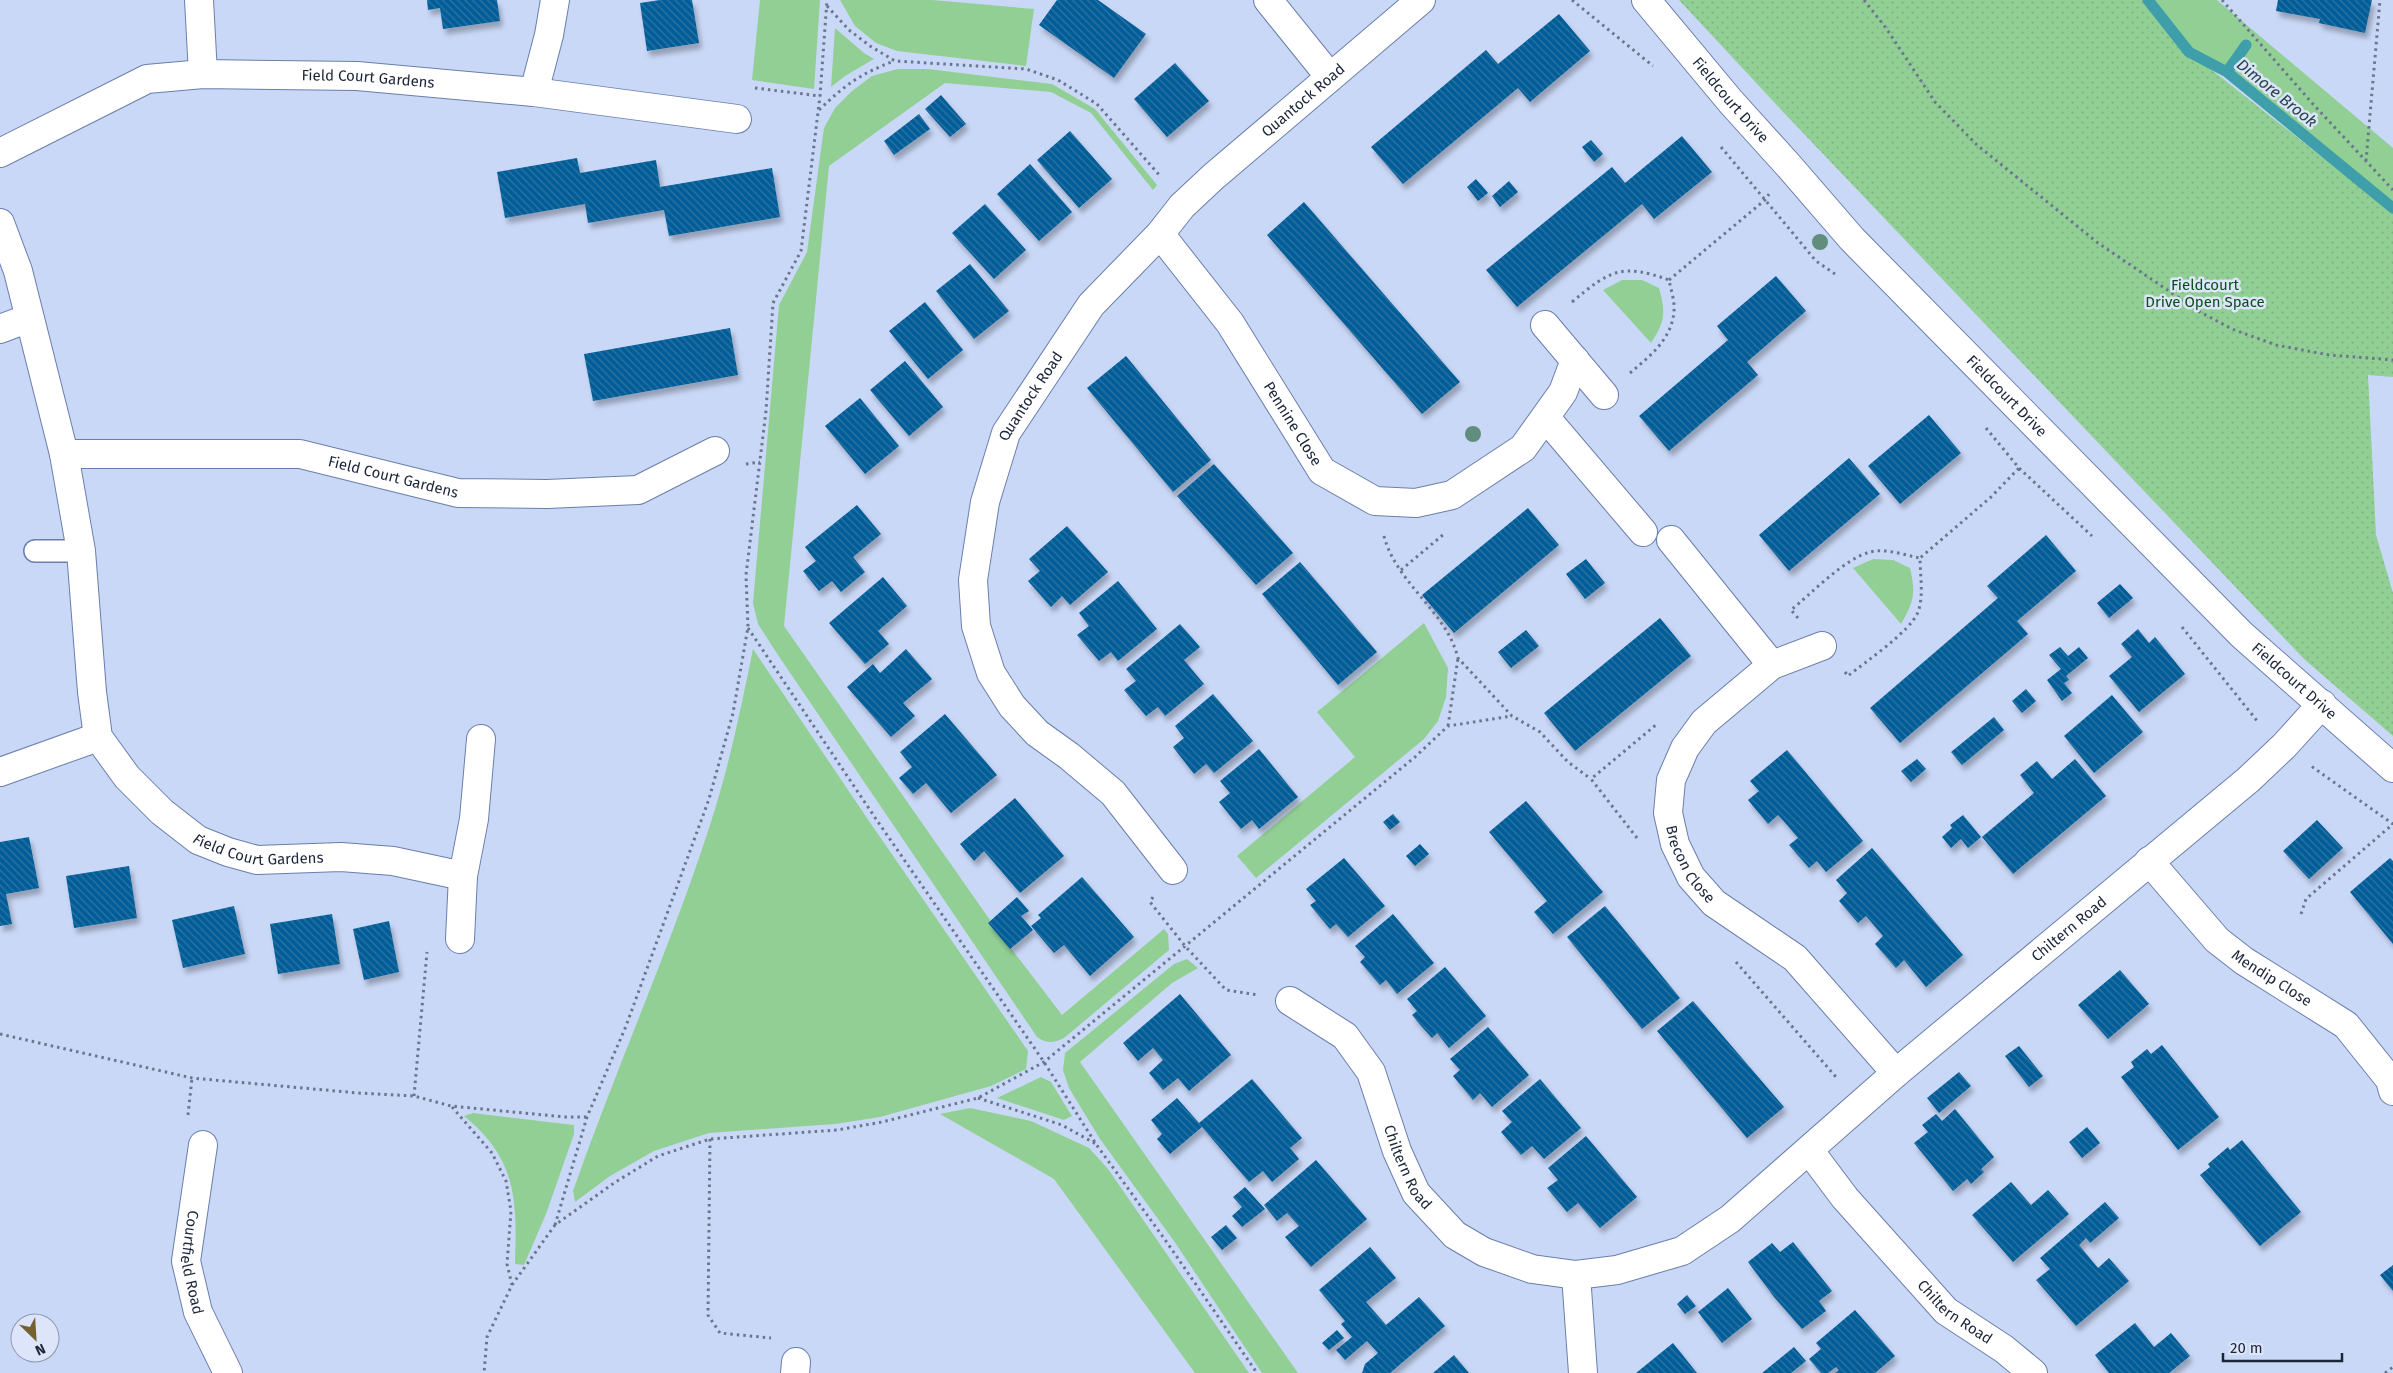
<svg xmlns="http://www.w3.org/2000/svg" width="2393" height="1373" viewBox="0 0 2393 1373" font-family="'Fira Sans',sans-serif">
	<style>
		.green { fill: #92cf95 }
		.park { fill: url(#park-dots) }
		.lines { fill: none; stroke-linecap: round; stroke-linejoin: round }
		.stream { stroke: #3e9faa; stroke-width: 11 }
		.building { fill: url(#building-back-hatch); filter: url(#shadow) }
		.service-casing { stroke: #6a7ead; stroke-width: 24 }
		.minor-casing { stroke: #6a7ead; stroke-width: 30 }
		.tertiary-casing { stroke: #6a7ead; stroke-width: 30 }
		.path { stroke: #6b768e; stroke-width: 3; stroke-dasharray: 2.5 4; stroke-linecap: butt }
		.service { stroke: #fff; stroke-width: 21 }
		.minor { stroke: #fff; stroke-width: 28 }
		.tertiary { stroke: #fff; stroke-width: 28 }
		.tree { fill: #608d7c }
		.labels { text-anchor: middle; dominant-baseline: central; stroke-width: 5; stroke-linejoin: round; paint-order: stroke }
		.street-label { font-size: 15px; fill: #1c2538; stroke: #dce5fa }
		.park-label { font-size: 15px; fill: #094f18; stroke: #dce5fa }
		.water-label { font-size: 16px; font-style: italic; fill: #284649; stroke: #dce5fa }
	</style>
	<defs>
		<pattern id="park-dots" width="8" height="8" patternUnits="userSpaceOnUse" patternTransform="scale(1.25)"><rect width="8" height="8" fill="#92cf95"/><path d="M2 2h.1M6 6h.1" fill="none" stroke="#7db281" stroke-width="1.8" stroke-linecap="round"/></pattern>
		<pattern id="building-back-hatch" width="6" height="6" patternUnits="userSpaceOnUse" patternTransform="scale(1.25)"><rect width="6" height="6" fill="#005d98"/><path d="M-1 5l2 2M0 0l6 6M5-1l2 2" fill="none" stroke="#2f75a3"/></pattern>
		<filter id="shadow"><feDropShadow dx="3" dy="5.5" stdDeviation="2.5" flood-color="#0004"/></filter>
	</defs>
	<rect width="100%" height="100%" fill="#cad8f7"/>
	<!-- green -->
	<path class="green" d="M760,0H820L814,89L752,80Z
		M840,0H932L1034,9L1026,66L897,51L876,43L855,26Z
		M2148,0H2217L2393,148V208L2227,72L2189,52Z
		M835,28L864,53L874,59L845,76L831,87Z
		M898,69H928L1052,84L1095,109L1157,185L1153,190L1091,113L1051,92L945,83L829,166L784,626L997,930L1062,1015L1164,929L1168,934L1169,950L1064,1038C1053,1043 1047,1044 1037,1037L778,655L758,624L753,603L779,305L807,252L824,128L835,108L852,91L872,76Z
		M1622,280H1642L1659,288C1666,313 1665,322 1651,343L1603,290Z
		M1873,559L1893,560L1910,568C1916,594 1914,601 1901,624L1853,568Z
		M1424,623L1448,668L1446,697L1438,721L1424,739L1256,878L1237,856L1355,757L1317,712Z
		M753,649L871,824L1028,1051L1026,1069L991,1086L880,1117L835,1124L709,1133L654,1151L610,1176L575,1202L573,1191C616,1068 670,949 710,825C729,767 741,708 753,649Z
		M1187,959L1198,968L1172,983L1080,1062L1298,1373H1262L1174,1241L1100,1139L1069,1088L1063,1070L1065,1053L1174,964Z
		M1041,1077L1051,1082L1072,1116L1064,1120L997,1098Z
		M970,1108L1031,1121L1089,1148L1108,1169L1249,1373H1195L1054,1179L940,1114Z
		M473,1113L574,1125V1134L546,1214L524,1265L515,1264C517,1200 517,1159 464,1116Z"/>
	<!-- park -->
	<path class="park" d="M1679,0H2148L2189,52L2393,213V377L2368,375L2376,535L2393,593V736L2304,659L1786,115Z"/>
	<g class="lines">
		<!-- stream -->
		<path class="stream" d="M2148,0L2189,52L2227,72L2393,208
			M2227,72L2246,45"/>
	</g>
	<!-- building -->
	<path class="building" d="M427,0H497L500,21L443,29L440,8L428,10Z
		M660,0H692L699,43L647,51L640,3Z
		M1057,0H1098L1146,34L1114,78L1039,25Z
		M2278,0H2372L2365,33L2319,23L2320,19L2276,11Z
		M1559,14L1590,51L1530,102L1518,88L1403,184L1371,147L1486,50L1498,64Z
		M1175,63L1209,101L1167,137L1134,99Z
		M941,95L966,124L950,137L925,109Z
		M919,114L930,129L894,155L884,141Z
		M1070,131L1112,179L1079,208L1037,160Z
		M1682,136L1712,172L1654,219L1642,204L1517,307L1486,270L1612,167L1625,183Z
		M1591,140L1603,154L1594,162L1582,147Z
		M577,158L580,173L656,160L660,187L772,168L780,217L669,236L664,210L588,223L585,204L505,218L497,172Z
		M1030,164L1072,212L1039,241L997,194Z
		M1476,179L1488,193L1478,201L1467,187Z
		M1509,181L1518,192L1500,207L1492,196Z
		M1304,202L1460,382L1422,414L1267,235Z
		M985,204L1026,250L994,279L952,233Z
		M970,264L1009,311L974,339L936,291Z
		M1776,276L1806,311L1747,362L1758,375L1669,451L1639,416L1728,340L1717,326Z
		M925,302L963,350L928,379L889,331Z
		M730,328L738,375L593,401L584,354Z
		M1126,356L1211,460L1173,492L1087,388Z
		M905,361L943,407L909,436L870,390Z
		M860,398L899,446L865,474L825,426Z
		M1929,415L1961,453L1900,504L1868,466Z
		M1849,458L1880,494L1789,571L1759,535Z
		M1214,464L1293,553L1256,585L1177,496Z
		M857,505L881,534L853,557L865,572L841,592L832,581L819,591L803,571L816,561L805,547Z
		M1528,508L1559,545L1454,633L1422,595Z
		M1067,526L1108,572L1070,605L1062,596L1051,607L1028,581L1040,571L1029,559Z
		M2046,535L2076,571L2017,621L2028,634L1900,743L1870,708L1998,598L1987,586Z
		M1586,559L1605,583L1585,599L1566,574Z
		M1300,562L1377,652L1338,685L1262,594Z
		M883,577L907,606L878,631L889,644L865,664L829,623Z
		M1118,581L1157,629L1118,661L1111,652L1099,661L1077,635L1089,626L1079,613Z
		M2120,584L2133,598L2109,618L2097,603Z
		M1660,618L1691,656L1575,751L1544,713Z
		M1180,624L1200,647L1184,660L1204,684L1165,716L1158,707L1146,716L1124,690L1136,681L1126,669Z
		M2138,629L2149,643L2155,637L2185,674L2139,712L2109,676L2132,657L2121,644Z
		M1526,630L1539,646L1511,668L1498,652Z
		M2060,647L2068,656L2079,647L2088,658L2066,676L2069,680L2064,683L2072,693L2062,701L2047,680L2061,669L2049,655Z
		M906,649L932,679L903,703L915,716L891,737L847,687L873,664L880,673Z
		M2026,689L2036,701L2022,713L2012,701Z
		M1213,694L1253,741L1214,773L1206,764L1194,774L1173,747L1184,738L1175,726Z
		M2112,695L2143,732L2094,773L2064,736Z
		M945,714L997,775L951,813L926,783L913,794L899,778L912,767L900,752Z
		M1994,717L2004,730L1962,765L1951,752Z
		M1259,749L1298,797L1259,829L1252,820L1241,829L1219,802L1230,793L1220,781Z
		M1787,750L1863,841L1826,872L1817,861L1809,868L1789,845L1798,838L1788,826L1778,815L1768,824L1748,800L1759,791L1750,781Z
		M1917,759L1926,769L1911,782L1901,771Z
		M2075,759L2106,796L2013,874L1982,837L2034,793L2020,775L2037,761L2052,779Z
		M1015,798L1064,856L1020,893L984,851L974,861L960,844Z
		M1526,801L1603,892L1553,934L1534,912L1547,901L1489,832Z
		M1393,814L1400,822L1390,830L1383,822Z
		M1963,815L1981,837L1968,848L1961,839L1951,848L1942,837L1952,828L1950,825Z
		M2317,820L2343,848L2309,879L2283,851Z
		M29,837L39,888L6,894L12,924L0,926V842Z
		M1420,844L1429,854L1415,866L1406,856Z
		M1872,848L1963,955L1926,987L1904,960L1896,968L1875,944L1883,936L1866,916L1858,923L1839,901L1847,893L1836,880Z
		M1344,858L1385,906L1348,937L1336,924L1330,929L1310,905L1316,901L1306,889Z
		M2390,858L2393,861V944L2350,892Z
		M129,866L137,918L74,928L66,876Z
		M1082,877L1134,937L1090,976L1064,945L1054,953L1031,926L1041,918L1038,915Z
		M1017,897L1029,911L1021,916L1033,930L1010,949L988,923Z
		M234,906L245,954L183,968L172,920Z
		M1605,906L1680,998L1642,1029L1567,937Z
		M332,914L340,964L278,974L270,924Z
		M1393,914L1434,963L1397,994L1386,980L1380,985L1360,962L1365,957L1355,946Z
		M389,921L399,972L364,980L353,929Z
		M1445,967L1486,1016L1449,1048L1437,1033L1432,1038L1422,1027L1412,1015L1417,1011L1407,999Z
		M2120,970L2149,1004L2108,1039L2078,1005Z
		M1180,994L1231,1055L1189,1091L1178,1078L1163,1090L1149,1073L1163,1060L1153,1048L1138,1061L1123,1043Z
		M1693,1001L1784,1107L1747,1138L1657,1031Z
		M1488,1027L1529,1075L1492,1107L1480,1093L1473,1100L1453,1076L1460,1070L1450,1059Z
		M2162,1045L2219,1117L2178,1150L2121,1077L2134,1067L2131,1062L2147,1049L2151,1054Z
		M2019,1046L2043,1076L2029,1087L2005,1056Z
		M1959,1072L1971,1086L1939,1113L1927,1098Z
		M1252,1079L1302,1138L1290,1148L1299,1159L1272,1182L1263,1171L1249,1182L1202,1127L1170,1154L1157,1139L1162,1134L1151,1120L1177,1098L1199,1123Z
		M1540,1079L1581,1128L1544,1159L1532,1146L1521,1155L1501,1132L1512,1122L1502,1111Z
		M1955,1109L1994,1157L1981,1169L1984,1172L1971,1184L1967,1179L1953,1191L1914,1143L1928,1132L1922,1125L1936,1114L1942,1121Z
		M2087,1127L2100,1143L2082,1158L2069,1142Z
		M1586,1136L1637,1197L1600,1228L1578,1203L1567,1212L1547,1188L1558,1180L1548,1168Z
		M2242,1140L2301,1212L2260,1246L2200,1175L2210,1167L2208,1164L2228,1147L2230,1150Z
		M1316,1160L1367,1219L1311,1267L1285,1237L1299,1226L1287,1213L1277,1221L1264,1205Z
		M2011,1182L2031,1205L2048,1190L2069,1214L2013,1262L1972,1215Z
		M1245,1187L1265,1209L1242,1227L1232,1216L1242,1207L1233,1197Z
		M2105,1202L2119,1218L2090,1243L2086,1238L2079,1245L2098,1268L2109,1258L2129,1281L2076,1326L2036,1280L2050,1269L2040,1258Z
		M1226,1225L1237,1238L1222,1250L1211,1237Z
		M1793,1242L1832,1291L1819,1301L1826,1311L1802,1329L1774,1297L1748,1262L1772,1243L1780,1252Z
		M1370,1247L1396,1278L1366,1302L1386,1325L1419,1297L1445,1326L1390,1373H1362L1365,1364L1378,1353L1367,1341L1345,1360L1336,1350L1352,1337L1341,1324L1345,1321L1319,1290Z
		M2393,1265V1291L2380,1275Z
		M1728,1288L1752,1319L1722,1343L1698,1312Z
		M1687,1295L1696,1306L1685,1314L1677,1304Z
		M1855,1310L1895,1356L1875,1373H1835L1839,1370L1836,1367L1828,1373H1821L1809,1359L1821,1349L1816,1343Z
		M2135,1323L2154,1347L2171,1333L2190,1356L2169,1373H2109L2095,1355Z
		M1337,1330L1344,1338L1329,1350L1322,1343Z
		M1673,1343L1697,1373H1636Z
		M1794,1347L1806,1361L1791,1373H1762Z
		M1454,1355L1469,1373H1433Z"/>
	<g class="lines">
		<!-- service casing -->
		<g class="service-casing">
			<path id="service" d="M35,551H81"/>
		</g>
		<!-- minor casing -->
		<g class="minor-casing">
			<g id="minor">
				<path d="M199,0L203,74"/>
				<path d="M1268,0L1330,77"/>
				<path d="M534,92L549,35L555,0"/>
				<path id="s1" d="M0,153L147,79L203,74L357,76L534,92L737,119"/>
				<path id="s2" d="M0,223L18,271L64,454L81,551L92,692L98,737L127,777L162,812L198,840L228,852L257,860L341,857L393,861L463,876"/>
				<path id="s3" d="M1160,234L1230,323L1322,471L1375,501L1416,503L1452,495L1523,448L1563,392L1575,360"/>
				<path d="M1545,325L1604,395"/>
				<path d="M0,329L29,318"/>
				<path d="M1546,418L1643,532"/>
				<path id="s4" d="M64,454H300L458,493L547,494L638,490L715,451"/>
				<path d="M1671,540L1772,665"/>
				<path id="s5" d="M1822,646L1772,665L1704,722L1685,748L1671,780L1668,813L1675,844L1691,877L1714,903L1795,958L1896,1073"/>
				<path d="M0,772L98,737"/>
				<path id="s6" d="M2149,861L2217,940L2244,961L2346,1025L2390,1080L2393,1091"/>
				<path id="s7" d="M1173,870L1113,793L1069,756L1037,733L1012,706L991,673L976,626L973,580L985,502L1006,433L1091,305L1160,234L1182,206L1213,177L1421,0"/>
				<path d="M460,939L463,876L474,819L481,739"/>
				<path id="s8" d="M1290,1001L1345,1036L1371,1072L1397,1151L1416,1193L1455,1235L1484,1252L1532,1269L1576,1275L1617,1270L1682,1251L1730,1219L1896,1073L2248,780L2284,746L2322,704"/>
				<path id="s9" d="M203,1145L186,1261L198,1312L228,1373"/>
				<path id="s10" d="M1809,1150L1845,1198L1946,1311L2004,1349L2033,1373"/>
				<path d="M1576,1275L1583,1373"/>
				<path d="M795,1373L796,1362"/>
			</g>
		</g>
		<!-- tertiary casing -->
		<g class="tertiary-casing">
			<g id="tertiary">
				<path id="s11" d="M1646,0L1731,102L1788,165L1852,239L2242,635L2393,768"/>
			</g>
		</g>
		<!-- path -->
		<path class="path" d="M1572,0L1653,66
			M1864,0L1886,28L1935,102L1977,145L2098,243L2200,312L2232,329L2276,345L2329,355L2393,360
			M2222,0L2312,103L2393,190
			M827,6L849,30L870,46L895,61L1026,69L1058,80L1097,104L1161,177
			M755,88L820,96
			M819,110C846,84 860,74 894,61
			M1721,147L1816,261L1835,274
			M2366,161L2380,0
			M1669,280L1765,200L1769,194
			M1572,302C1610,270 1622,263 1669,280
			M1630,373C1650,356 1672,339 1674,311C1675,302 1671,290 1669,280
			M1986,428L2019,468L2092,536
			M746,464L760,462
			M1384,536C1396,583 1447,612 1458,658L1512,716L1540,732L1568,762L1591,779
			M1401,570L1444,534
			M1798,618L1791,610C1812,593 1844,559 1870,552C1886,548 1904,555 1920,558
			M2182,627L2258,722
			M748,628L876,819L1044,1062L1096,1144L1168,1244L1257,1373
			M1845,672L1848,676C1865,662 1910,632 1918,612C1924,596 1920,574 1920,558L1991,497L2019,468
			M1448,726L1458,658
			M1637,838L1591,779L1657,724
			M1153,897L1150,902L1185,946L1226,990L1258,995
			M2301,914L2306,899L2393,824L2311,766
			M1736,962L1836,1077
			M0,1034L192,1078L358,1093L414,1096L451,1106L565,1117H587
			M414,1096L427,952
			M978,1098L1062,1125L1096,1144
			M452,1107L492,1153L506,1181L511,1211L507,1264L512,1285L487,1337L484,1373
			M188,1115L192,1078
			M710,1139L708,1315L720,1333L771,1338
			M555,1225L587,1117L626,1026L709,799L733,713L748,627L746,575L766,411L773,303L801,251L820,96L827,0
			M512,1285L555,1225L614,1183L658,1156L710,1139L837,1130L882,1122L978,1098L1044,1062L1415,757L1448,726L1512,716
			M2385,1373L2393,1367"/>
		<!-- service -->
		<use href="#service" class="service"/>
		<!-- minor -->
		<use href="#minor" class="minor"/>
		<!-- tertiary -->
		<use href="#tertiary" class="tertiary"/>
	</g>
	<!-- trees -->
	<g class="tree">
		<circle cx="1820" cy="242" r="8"/>
		<circle cx="1473" cy="434" r="8"/>
	</g>
	<g class="labels">
		<!-- street labels -->
		<g class="street-label">
			<text stroke="none"><textPath href="#s1" startOffset="386">Field Court Gardens</textPath></text>
			<text stroke="none"><textPath href="#s7" startOffset="966">Quantock Road</textPath></text>
			<text stroke="none"><textPath href="#s11" startOffset="131">Fieldcourt Drive</textPath></text>
			<text stroke="none"><textPath href="#s11" startOffset="536">Fieldcourt Drive</textPath></text>
			<text stroke="none"><textPath href="#s7" startOffset="561">Quantock Road</textPath></text>
			<text stroke="none"><textPath href="#s3" startOffset="232">Pennine Close</textPath></text>
			<text stroke="none"><textPath href="#s4" startOffset="332">Field Court Gardens</textPath></text>
			<text stroke="none"><textPath href="#s11" startOffset="941">Fieldcourt Drive</textPath></text>
			<text stroke="none"><textPath href="#s2" startOffset="732">Field Court Gardens</textPath></text>
			<text stroke="none"><textPath href="#s5" startOffset="299">Brecon Close</textPath></text>
			<text stroke="none"><textPath href="#s8" startOffset="1038">Chiltern Road</textPath></text>
			<text stroke="none"><textPath href="#s6" startOffset="171">Mendip Close</textPath></text>
			<text stroke="none"><textPath href="#s8" startOffset="212">Chiltern Road</textPath></text>
			<text stroke="none"><textPath href="#s9" startOffset="119">Courtfield Road</textPath></text>
			<text stroke="none"><textPath href="#s10" startOffset="219">Chiltern Road</textPath></text>
		</g>
		<!-- park labels -->
		<g class="park-label">
			<text x="2205" y="285">Fieldcourt<tspan x="2205" dy="17">Drive Open Space</tspan></text>
		</g>
		<!-- water labels -->
		<g class="water-label">
			<text transform="translate(2277 93) rotate(39)">Dimore Brook</text>
		</g>
	</g>
	<!-- north arrow -->
	<g transform="translate(35 1338) rotate(155)"><circle r="24" fill="#dce5fa" stroke="#8f98ac"/>
	<path d="M0-4L9 19L0 12L-9 19Z" fill="#766030"/>
	<text y="-8" font-size="14" font-weight="bold" text-anchor="middle" fill="#1c2538">N</text>
	</g>
	<!-- scale -->
	<path d="M2223 1353v8h119v-8" fill="none" stroke="#1c2538" stroke-width="2.5"/>
	<text x="2230" y="1353" font-size="15" fill="#1c2538" stroke="#dce5fa" stroke-width="4" paint-order="stroke">20 m</text>
</svg>
